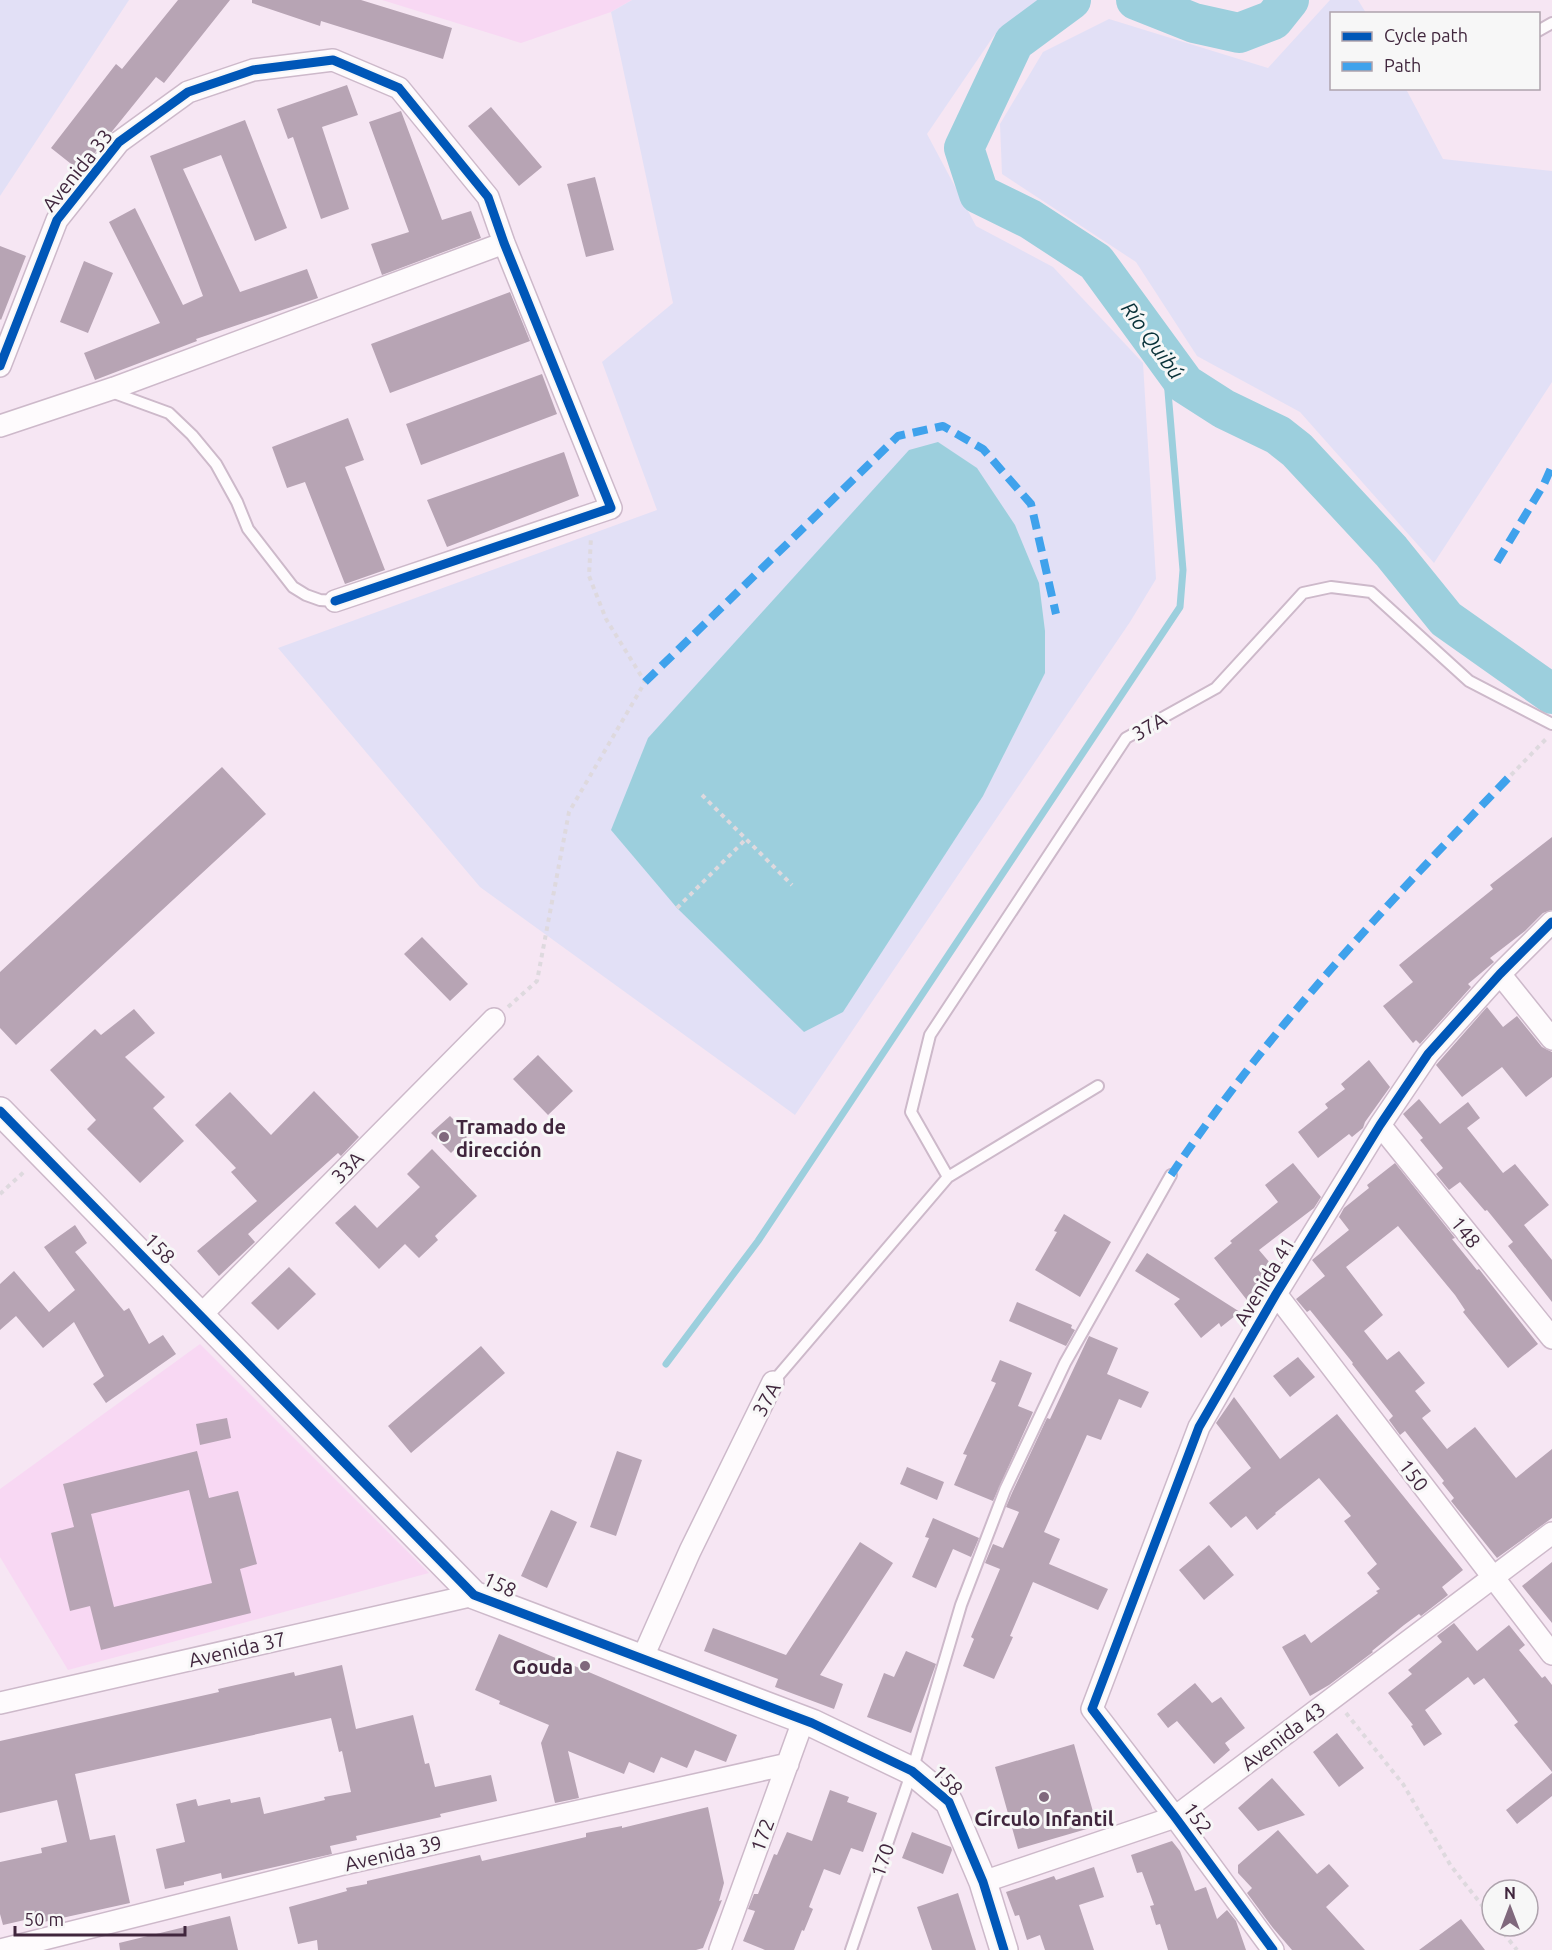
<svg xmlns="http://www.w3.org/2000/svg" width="1552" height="1950" viewBox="0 0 1552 1950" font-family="Ubuntu,sans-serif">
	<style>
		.built { fill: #f8d8f3 }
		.green { fill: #e2e0f6 }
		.water { fill: #9ccfdd }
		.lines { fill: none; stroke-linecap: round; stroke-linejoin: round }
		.stream { stroke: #9ccfdd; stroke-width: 7 }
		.river { stroke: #9ccfdd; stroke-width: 40 }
		.building { fill: #b7a4b4; fill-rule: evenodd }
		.service-casing { stroke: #cdb9ca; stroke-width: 14 }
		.minor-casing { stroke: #cdb9ca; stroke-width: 24 }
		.tertiary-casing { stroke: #cdb9ca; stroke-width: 30 }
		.path { stroke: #ded9de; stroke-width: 4; stroke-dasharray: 4.5 4.5; stroke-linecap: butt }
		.service { stroke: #fefbfd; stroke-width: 10 }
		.minor { stroke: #fefbfd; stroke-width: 21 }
		.tertiary { stroke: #fefbfd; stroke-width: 27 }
		.quiet { stroke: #3fa2ec; stroke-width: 8; stroke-dasharray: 15 8; stroke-linecap: butt }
		.cycleway-casing { stroke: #f7f7f7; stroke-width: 13 }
		.cycleway { stroke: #0057b8; stroke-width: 9 }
		.poi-dot { fill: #80697d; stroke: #f7f7f7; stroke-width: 2 }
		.labels { text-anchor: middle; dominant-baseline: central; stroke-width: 6; stroke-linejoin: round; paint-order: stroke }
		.street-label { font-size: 20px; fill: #40263d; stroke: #f7f7f7 }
		.poi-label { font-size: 20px; font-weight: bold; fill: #40263d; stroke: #f7f7f7; text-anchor: start }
		.water-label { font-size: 21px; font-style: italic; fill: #093138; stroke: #f7f7f7 }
	</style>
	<rect width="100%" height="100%" fill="#f6e6f3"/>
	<!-- built -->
	<path class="built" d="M382,0H632L611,12L521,43Z
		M200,1344L429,1573L68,1670L0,1557V1489Z"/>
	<!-- green -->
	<path class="green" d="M0,0H129L0,196Z
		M632,0H1044L995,34L927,134L976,226L1053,267L1143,363L1156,579L1130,622L795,1115L480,887L278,648L657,510L602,362L673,303L611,12Z
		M1330,0H1358L1366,13L1332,14V88L1406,89L1443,159L1552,171V382L1434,563L1300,412L1197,356L1136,262L1002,174L1000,124L1043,52L1109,19L1268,68Z"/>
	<!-- water -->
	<path class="water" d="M938,442L977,468L1015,525L1039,583L1045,631V673L983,796L843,1012L804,1032L677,908L611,830L648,738L909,450Z"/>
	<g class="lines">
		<!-- stream -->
		<path class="stream" d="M666,1364L758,1241L1180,607L1183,570L1165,356"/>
		<!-- river -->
		<path class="river" d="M1071,0L1014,42L964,148L979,194L1030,219L1096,262L1185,384L1224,409L1278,435L1297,450L1391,551L1446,619L1552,694
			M1136,0L1194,23L1239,33L1273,20L1289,0"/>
	</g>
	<!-- building -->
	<path class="building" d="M178,0H230L164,83L156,77L80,171L51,148L116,64L122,69Z
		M252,0H361L452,28L443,59L321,21L320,26L252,3Z
		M347,85L358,115L322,127L349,209L321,219L293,137L288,139L277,109Z
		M491,107L542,167L519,186L468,126Z
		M401,111L442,220L471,211L481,238L382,275L371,244L409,232L369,122Z
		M245,120L287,228L255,241L221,155L183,169L240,292L307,269L318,298L196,339L197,341L95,380L84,353L160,323L109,222L135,208L183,305L203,296L150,156Z
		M595,177L614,250L586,257L567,184Z
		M0,246L26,256L1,320L0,319Z
		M84,261L113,273L88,333L60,322Z
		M510,292L530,341L390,393L371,344Z
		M542,374L557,414L421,465L406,424Z
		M348,418L364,460L345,467L385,570L345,584L305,482L287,488L272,447Z
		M564,452L579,496L447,547L427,500Z
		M222,767L266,814L16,1045L0,1028V972Z
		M1552,837V910L1543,913L1525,931L1490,958L1494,962L1468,984L1471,987L1420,1044L1416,1040L1413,1043L1383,1006L1413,982L1399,965L1493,889L1490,885Z
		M422,937L468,984L450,1001L404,954Z
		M1487,1007L1503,1027L1517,1016L1542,1047L1552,1052V1077L1526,1097L1502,1067L1462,1097L1436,1065Z
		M134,1009L155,1033L125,1057L165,1097L153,1108L184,1141L140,1183L87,1129L96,1120L50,1070L95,1029L101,1035Z
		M538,1055L573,1091L548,1115L513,1079Z
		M1369,1060L1390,1087L1365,1122L1363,1128L1352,1137L1349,1134L1318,1158L1298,1132L1328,1108L1325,1104L1345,1089L1341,1084Z
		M314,1091L359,1137L341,1156L338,1153L248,1234L255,1242L219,1276L197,1251L257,1201L231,1172L236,1168L195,1125L230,1092L271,1135Z
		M1419,1099L1440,1124L1468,1102L1480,1118L1467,1128L1503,1173L1515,1164L1549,1205L1524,1225L1552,1260V1302L1508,1246L1513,1242L1487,1210L1485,1211L1460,1182L1449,1190L1436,1174L1443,1168L1420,1140L1423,1138L1403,1114Z
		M450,1116L469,1135L451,1153L431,1133Z
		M432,1149L477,1196L435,1236L438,1240L419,1258L405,1244L379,1269L335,1223L355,1205L377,1228L420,1187L407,1174Z
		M1293,1163L1321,1197L1314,1208L1259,1250L1276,1270L1260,1296L1250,1304L1214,1258L1232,1243L1230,1241L1278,1202L1265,1185Z
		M1395,1163L1455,1238L1452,1239L1477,1270L1479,1269L1538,1344L1508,1368L1463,1312L1465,1310L1455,1295L1398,1226L1346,1267L1383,1315L1364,1331L1387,1360L1399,1351L1425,1383L1415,1391L1431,1411L1422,1418L1447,1449L1475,1427L1516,1478L1552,1449V1518L1497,1558L1451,1501L1454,1498L1442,1483L1444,1481L1405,1431L1400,1435L1389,1420L1393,1416L1352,1364L1353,1363L1310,1310L1307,1312L1296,1299L1325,1276L1312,1260L1349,1230L1339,1217L1344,1208L1369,1188L1367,1185Z
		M1064,1214L1111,1242L1080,1297L1035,1270L1057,1232L1054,1231Z
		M75,1225L87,1243L75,1252L124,1311L129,1308L149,1344L163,1335L176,1354L106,1403L93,1384L104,1376L74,1322L43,1348L16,1316L0,1330V1284L14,1271L49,1312L75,1290L44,1247Z
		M1147,1253L1240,1312L1221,1327L1219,1323L1201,1338L1174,1304L1180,1299L1135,1271Z
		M289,1267L316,1294L278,1330L251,1303Z
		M1017,1302L1072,1325L1071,1328L1075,1330L1066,1346L1009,1321Z
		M1089,1336L1118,1348L1107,1374L1149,1392L1141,1408L1119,1399L1101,1440L1087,1435L1044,1532L1060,1539L1049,1564L1108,1589L1098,1610L1033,1582L1010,1636L1013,1637L994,1679L963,1666L974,1639L971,1637L1000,1569L985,1563L993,1544L1003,1548L1019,1512L1006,1507L1012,1493L1047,1418L1050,1419Z
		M481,1346L505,1373L411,1453L388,1426Z
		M1298,1357L1315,1377L1290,1397L1273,1376Z
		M1000,1360L1032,1373L1018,1406L1033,1412L993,1501L954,1485L967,1455L963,1454L996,1383L991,1381Z
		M1234,1397L1280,1459L1337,1414L1463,1570L1442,1587L1448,1595L1421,1616L1419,1614L1404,1625L1372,1651L1373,1652L1329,1685L1310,1696L1282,1647L1305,1634L1311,1643L1378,1593L1376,1591L1380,1589L1367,1573L1377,1564L1344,1521L1351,1516L1319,1478L1275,1513L1276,1514L1257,1530L1246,1516L1231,1528L1209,1503L1251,1468L1216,1423Z
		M227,1418L231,1438L200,1445L196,1424Z
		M197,1451L209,1498L238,1491L257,1564L240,1569L251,1613L101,1650L90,1606L70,1611L51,1533L74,1527L63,1484ZM189,1490L212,1583L114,1607L91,1514Z
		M617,1451L642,1460L616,1536L590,1527Z
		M907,1467L944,1482L937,1500L900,1484Z
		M551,1510L577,1522L547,1588L521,1576Z
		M933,1518L979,1538L971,1557L953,1549L936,1588L912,1577L929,1538L925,1537Z
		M860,1542L893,1563L820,1675L843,1684L834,1709L775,1687L778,1679L704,1651L713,1628L786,1655Z
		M1209,1545L1234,1575L1204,1600L1179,1570Z
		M1552,1562V1623L1522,1586Z
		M1454,1623L1477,1651L1509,1625L1525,1645L1519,1650L1542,1678L1545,1676L1552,1685V1772L1514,1725L1518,1722L1484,1678L1474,1685L1468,1677L1425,1710L1442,1734L1424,1746L1411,1726L1413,1725L1388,1693L1412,1674L1408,1670L1442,1642L1437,1636Z
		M499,1634L737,1735L726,1762L695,1750L687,1768L661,1757L654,1773L629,1762L624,1774L568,1751L579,1798L555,1803L541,1743L549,1725L499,1704L500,1701L475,1690Z
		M906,1651L936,1664L911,1733L867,1717L884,1673L894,1677Z
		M342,1665L356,1729L413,1715L425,1764L429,1763L435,1787L491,1775L497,1801L440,1814L441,1817L356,1836L357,1840L330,1846L332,1854L222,1879L221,1873L184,1882V1885L165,1889L156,1849L185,1842L176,1804L196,1799L198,1806L230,1799L231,1803L260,1797L264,1814L325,1800L324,1797L351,1792L342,1751L339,1752L331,1718L75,1774L90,1840L115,1835L130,1903L30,1925L29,1919L3,1925L0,1914V1862L42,1853L41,1848L67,1842L57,1800L0,1813V1741L219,1692L218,1689L294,1672L295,1676Z
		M1195,1683L1212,1703L1221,1697L1245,1728L1225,1743L1230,1750L1214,1764L1177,1721L1168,1728L1157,1714Z
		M1337,1733L1364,1768L1339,1787L1313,1752Z
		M1074,1744L1097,1826L1018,1849L995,1767Z
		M1552,1773V1796L1517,1824L1506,1810Z
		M1272,1778L1305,1815L1258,1831L1238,1808Z
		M830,1790L849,1797L847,1802L877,1813L863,1852L851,1848L840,1875L824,1869L809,1907L813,1909L804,1931L802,1930L794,1950H765L743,1941L755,1911L748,1909L754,1894H758L774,1854L777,1855L787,1832L812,1841Z
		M708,1807L724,1883L719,1901L722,1900L703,1948L696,1950H318L317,1940L298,1944L289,1907L347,1891L346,1888L367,1884V1881L480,1855L482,1861L586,1837V1833L622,1826V1828Z
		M1278,1830L1317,1874L1329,1864L1349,1886L1326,1907L1365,1950H1292L1273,1928L1247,1893L1252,1888L1238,1873V1865Z
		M912,1832L951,1847L952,1850L943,1874L902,1858Z
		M1172,1841L1180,1851L1195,1891L1206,1887L1217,1919L1227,1910L1236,1921L1246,1950H1168L1160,1924L1156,1925L1150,1906L1154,1905L1142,1872L1137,1873L1131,1855Z
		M1094,1867L1104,1897L1079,1905L1094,1950H1045L1040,1935L1027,1940L1019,1915L1015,1916L1006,1892L1054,1876L1056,1880Z
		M958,1893L976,1950H932L917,1907Z
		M230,1916L238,1950H120L119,1943Z
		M1461,1919L1485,1950H1419Z"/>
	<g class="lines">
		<!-- service casing -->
		<g class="service-casing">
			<path id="service" d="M1538,31L1552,23
				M114,388L117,394L169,413L192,435L216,464L237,502L248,529L293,587L306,595L320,600L335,601
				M948,1177L911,1112L930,1035L1126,738L1216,688L1303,593L1331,587L1371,592L1469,681L1552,724
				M773,1382L948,1177L1098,1086
				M851,1950L912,1771L961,1605L1005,1490L1065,1363L1171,1175"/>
		</g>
		<!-- minor casing -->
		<g class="minor-casing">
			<path id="minor" d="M0,366L57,220L119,142L188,92L253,70L333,60L399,88L488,197L504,243L611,508L335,601
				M0,426L114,388L504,243
				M1500,974L1552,1039
				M1380,1125L1552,1338
				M1276,1294L1552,1654
				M201,1315L494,1019
				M642,1659L690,1551L773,1382
				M0,1703L474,1595
				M983,1882L1175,1817L1552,1533
				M0,1950L339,1865L788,1764
				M720,1950L803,1721
				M1273,1950L1175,1817L1092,1709L1199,1427L1276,1294L1380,1125L1428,1054L1500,974L1552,922"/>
		</g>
		<!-- tertiary casing -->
		<g class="tertiary-casing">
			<path id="tertiary" d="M0,1111L474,1595L812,1723L912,1771L949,1802L983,1882L1004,1950"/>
		</g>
		<!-- path -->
		<path class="path" d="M1511,775L1546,739
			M702,795L792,885
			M677,908L746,839
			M508,1007L537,981L569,812L645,682L606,619L589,576L591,537
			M0,1194L26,1170
			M1346,1713L1403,1784L1451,1866L1492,1918
			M1498,1926L1517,1950"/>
		<!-- service -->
		<use href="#service" class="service"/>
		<!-- minor -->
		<use href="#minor" class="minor"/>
		<!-- tertiary -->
		<use href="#tertiary" class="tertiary"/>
		<!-- quiet -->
		<path class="quiet" d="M1497,562L1544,484L1552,466
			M645,682L898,436L943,426L983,449L1031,504L1056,614
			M1171,1175C1269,1029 1390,901 1511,775"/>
		<!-- cycleway casing -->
		<g class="cycleway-casing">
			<path id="cycleway" d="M0,366L57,220L119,142L188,92L253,70L333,60L399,88L488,197L504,243L611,508L335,601
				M0,1111L474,1595L812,1723L912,1771L949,1802L983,1882L1004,1950
				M1273,1950L1175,1817L1092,1709L1199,1427L1276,1294L1380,1125L1428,1054L1500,974L1552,922"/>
		</g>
		<!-- cycleway -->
		<use href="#cycleway" class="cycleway"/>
	</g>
	<!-- markers -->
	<g class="poi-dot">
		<circle cx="444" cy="1137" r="6"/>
		<circle cx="585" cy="1666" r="6"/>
		<circle cx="1044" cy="1797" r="6"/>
	</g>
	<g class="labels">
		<!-- street labels -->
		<g class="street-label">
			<text transform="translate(77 170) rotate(-51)">Avenida 33</text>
			<text transform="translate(1149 726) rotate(-30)">37A</text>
			<text transform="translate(347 1167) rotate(-45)">33A</text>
			<text transform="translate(1466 1232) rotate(51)">148</text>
			<text transform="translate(160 1248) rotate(46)">158</text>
			<text transform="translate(1264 1281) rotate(-59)">Avenida 41</text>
			<text transform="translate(766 1399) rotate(-61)">37A</text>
			<text transform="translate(1414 1475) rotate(53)">150</text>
			<text transform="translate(500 1584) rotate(25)">158</text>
			<text transform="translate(237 1649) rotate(-13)">Avenida 37</text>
			<text transform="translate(1283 1736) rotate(-37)">Avenida 43</text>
			<text transform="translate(948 1780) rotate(46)">158</text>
			<text transform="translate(1198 1818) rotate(54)">152</text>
			<text transform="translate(762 1835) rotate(-70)">172</text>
			<text transform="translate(393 1853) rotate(-13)">Avenida 39</text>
			<text transform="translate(882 1860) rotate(-71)">170</text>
		</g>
		<!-- poi labels -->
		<g class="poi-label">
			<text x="456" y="1126">Tramado de<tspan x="456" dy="23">dirección</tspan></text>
			<text x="573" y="1666" text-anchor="end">Gouda</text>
			<text x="1044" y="1818" text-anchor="middle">Círculo Infantil</text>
		</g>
		<!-- water labels -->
		<g class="water-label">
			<text transform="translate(1153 340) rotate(54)">Río Quibú</text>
		</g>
	</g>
	<!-- legend -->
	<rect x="1330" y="12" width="210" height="78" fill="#f7f7f7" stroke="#aea3ad" stroke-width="1.5"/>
	<rect x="1342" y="32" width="30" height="9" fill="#0057b8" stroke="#aea3ad" stroke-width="1.5"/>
	<text x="1384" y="42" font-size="18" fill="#40263d">Cycle path</text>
	<rect x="1342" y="62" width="30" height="9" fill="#3fa2ec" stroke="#aea3ad" stroke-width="1.5"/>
	<text x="1384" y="72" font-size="18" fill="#40263d">Path</text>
	<!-- north arrow -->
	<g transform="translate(1510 1908)"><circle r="28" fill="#f7f7f7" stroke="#aea3ad" stroke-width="1.5"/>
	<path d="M0-4.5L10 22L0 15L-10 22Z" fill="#80697d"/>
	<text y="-9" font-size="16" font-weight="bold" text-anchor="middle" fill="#40263d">N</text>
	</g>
	<!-- scale -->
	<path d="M15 1926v9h170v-9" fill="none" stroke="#40263d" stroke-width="3"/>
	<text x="24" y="1926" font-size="18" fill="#40263d" stroke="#f7f7f7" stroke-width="4.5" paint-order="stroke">50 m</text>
</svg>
